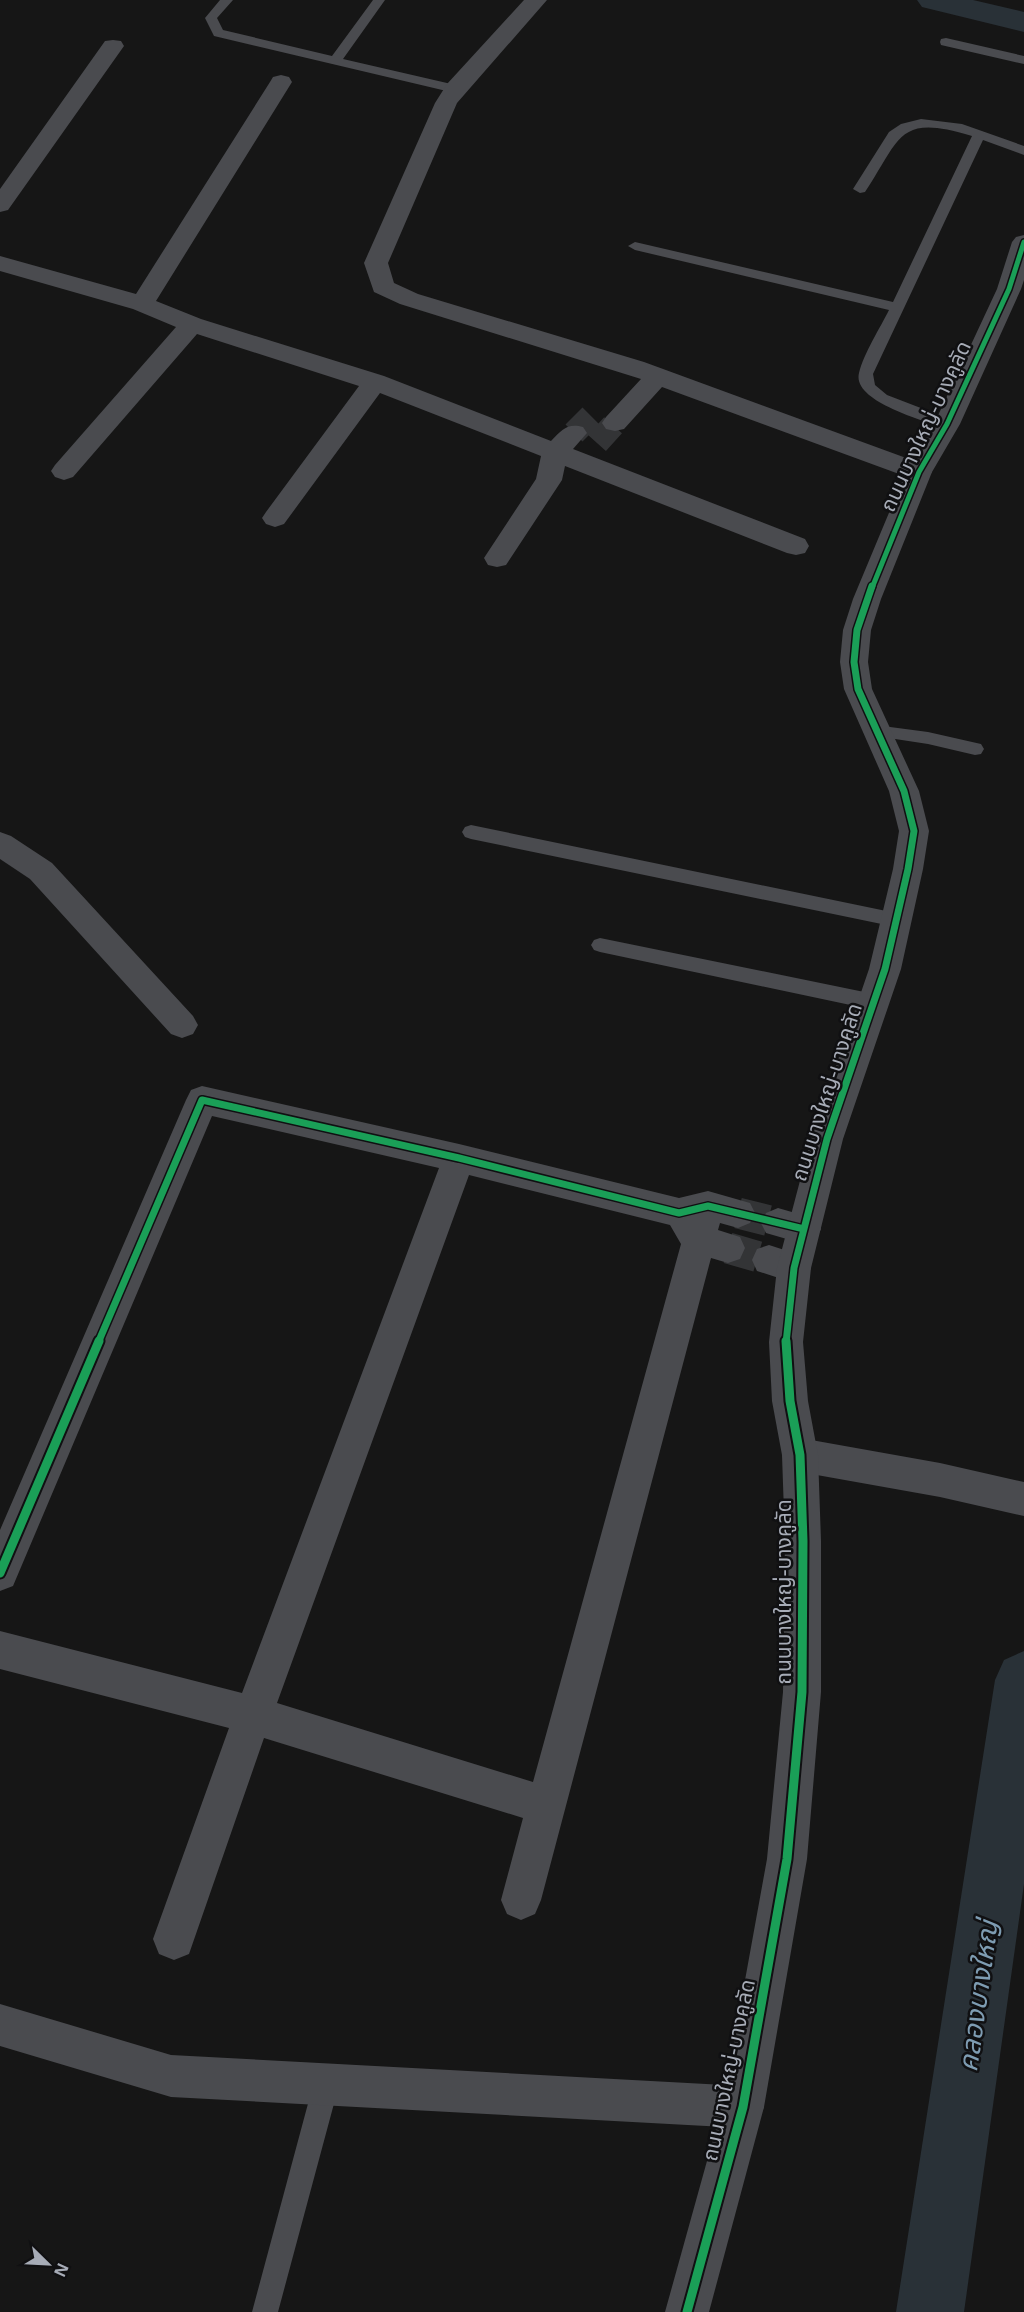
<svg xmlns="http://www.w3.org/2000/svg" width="1024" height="2312" viewBox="0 0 1024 2312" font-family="'Noto Sans','Noto Sans Thai',sans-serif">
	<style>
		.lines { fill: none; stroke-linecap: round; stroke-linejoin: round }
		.canal { fill: #293137; fill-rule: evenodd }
		.minor-tunnel-far1 { stroke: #333436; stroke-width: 24; stroke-dasharray: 24 12; stroke-linecap: butt }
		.minor-tunnel { stroke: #333436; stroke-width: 31; stroke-dasharray: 31 16; stroke-linecap: butt }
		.service { fill: #4a4b4f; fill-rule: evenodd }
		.minor { fill: #4a4b4f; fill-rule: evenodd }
		.tertiary { fill: #4a4b4f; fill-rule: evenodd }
		.cycleway-far2-casing { stroke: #101012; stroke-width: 8 }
		.cycleway-far1-casing { stroke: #101012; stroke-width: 10 }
		.cycleway-casing { stroke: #101012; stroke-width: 13 }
		.cycleway-far2 { stroke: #1a9f57; stroke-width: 5 }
		.cycleway-far1 { stroke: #1a9f57; stroke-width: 7 }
		.cycleway { stroke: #1a9f57; stroke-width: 9 }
		.labels { text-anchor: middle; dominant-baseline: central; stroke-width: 5; stroke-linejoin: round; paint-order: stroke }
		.street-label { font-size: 21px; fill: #a7acb7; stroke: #101012 }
		.near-water-label { font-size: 27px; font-style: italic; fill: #7e9cb2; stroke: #101012 }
	</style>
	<rect width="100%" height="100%" fill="#161616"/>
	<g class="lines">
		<!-- canal -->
		<path class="canal" d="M917,0H973L1024,12V32L922,7Z
			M1024,1651V1884L964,2312H896L995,1680L1004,1660Z"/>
		<!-- minor-tunnel-far1 -->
		<path class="minor-tunnel-far1" d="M574,433L594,413
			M597,443L615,423"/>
		<!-- minor-tunnel -->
		<path class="minor-tunnel" d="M738,1213L778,1223
			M728,1248L769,1260"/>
		<!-- service -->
		<path class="service" d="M220,0H233L217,18L223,30L332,56L373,0H385L343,59L460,86L462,89L455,93L214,36L205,18Z
			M946,38L1024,56V64L941,45L940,42L941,39Z
			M921,119L962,124L1024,146V155L983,140L873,374L875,385L887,395L952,420L955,424L952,428H942C921,419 852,401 859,373C864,353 880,328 889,310L635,250L628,246L635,242L893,302L972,136C897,113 901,138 865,192L860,193L853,189L889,132L901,124Z
			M875,725L928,732L981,744L984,749L981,754L975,755L928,744L869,735L867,731L869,727Z
			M471,825L896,913L902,915L905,920L902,925L896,927L471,839L465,837L462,832L465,827Z
			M600,938L874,994L881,997L883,1002L881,1007L874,1010L600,952L594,950L591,945L594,940Z
			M326,2072L335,2076L339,2085L278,2312H252L313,2085L317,2076Z"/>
		<!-- minor -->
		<path class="minor" d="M524,0H547L457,103L388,263L394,283L418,294L644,362L928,466L932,472L928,478L919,481L910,478L662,387L624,429L615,431L606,429L602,423L606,417L641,379L400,304L374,292L364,263L435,103L447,84Z
			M113,40L121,41L124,46L8,210L0,212V189L105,41Z
			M281,75L289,77L292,82L156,301L201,319L384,376L551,441C562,430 567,423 583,427L587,433L573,449L805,539L809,546L805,553L796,555L787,553L565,466L562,480L506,565L497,567L488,565L484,558L536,479L541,456L380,393L284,524L275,527L266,524L262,518L266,512L359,386L197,334L73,477L64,480L55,477L51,471L55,465L176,327L133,309L0,271V256L136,294L270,82L273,77Z
			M0,832L11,836L52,863L193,1016L198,1025L193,1034L182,1038L171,1034L30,879L0,859Z
			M202,1086L459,1144L679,1198L708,1191L750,1203L755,1213L750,1223L738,1228L720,1223L718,1230L740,1237L745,1248L740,1259L728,1263L711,1258L541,1900L535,1914L521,1920L507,1914L501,1900L523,1818L264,1738L189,1954L174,1960L159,1954L153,1939L229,1728L0,1669V1631L242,1693L439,1168L212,1116L13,1586L0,1591V1530L186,1100L191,1090ZM469,1175L670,1225L681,1244L533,1782L277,1703Z
			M778,1208L816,1219L821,1229L816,1239L804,1244L766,1233L761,1223L766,1213Z
			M769,1245L806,1257L811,1268L806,1279L794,1283L757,1271L752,1260L757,1249Z
			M800,1438L940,1463L1024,1482V1516L940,1497L800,1472L787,1467L782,1455L787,1443Z
			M0,2004L171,2055L743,2086L758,2092L764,2107L758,2122L743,2128L171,2097L0,2046Z"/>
		<!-- tertiary -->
		<path class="tertiary" d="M1024,235V280L1021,289L960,424L932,472L881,599L871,630L868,662L872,689L919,791L929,831L923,869L901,969L843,1139L811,1268L803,1342L808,1401L818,1455L821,1541V1692L807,1859L764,2107L709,2312H665L722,2107L767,1859L783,1692L785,1541L782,1455L772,1401L769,1342L777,1268L811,1139L869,969L893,869L899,831L889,791L844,689L840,662L843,630L853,599L906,472L934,424L997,289L1012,242L1016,237Z"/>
		<!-- cycleway-far2 casing -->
		<g class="cycleway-far2-casing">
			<path id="cycleway-far2" d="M872,588L919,472L947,424L1009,289L1024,242"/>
		</g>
		<!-- cycleway-far1 casing -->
		<g class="cycleway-far1-casing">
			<path id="cycleway-far1" d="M98,1343L202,1100L459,1158L679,1213L708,1206L804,1229
				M786,1343L794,1268L827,1139L885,969L908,869L914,831L904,791L858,689L854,662L857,630L872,586"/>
		</g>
		<!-- cycleway casing -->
		<g class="cycleway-casing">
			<path id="cycleway" d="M0,1573L99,1341
				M687,2312L743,2107L787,1859L802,1692L803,1541L800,1455L790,1401L786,1341"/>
		</g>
		<!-- cycleway-far2 -->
		<use href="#cycleway-far2" class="cycleway-far2"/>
		<!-- cycleway-far1 -->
		<use href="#cycleway-far1" class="cycleway-far1"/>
		<!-- cycleway -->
		<use href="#cycleway" class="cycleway"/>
	</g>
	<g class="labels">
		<!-- street labels -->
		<g class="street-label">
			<text transform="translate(925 426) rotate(-65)">ถนนบางใหญ่-บางคูลัด</text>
			<text transform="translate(826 1092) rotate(-72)">ถนนบางใหญ่-บางคูลัด</text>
			<text transform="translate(783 1592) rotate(-90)">ถนนบางใหญ่-บางคูลัด</text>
			<text transform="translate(728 2070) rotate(-78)">ถนนบางใหญ่-บางคูลัด</text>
		</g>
		<!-- near-water labels -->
		<g class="near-water-label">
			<text transform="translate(977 1996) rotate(-82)">คลองบางใหญ่</text>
		</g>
	</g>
	<!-- north arrow -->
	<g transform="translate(48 2264) rotate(114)" stroke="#101012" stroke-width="4.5" paint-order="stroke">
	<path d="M0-4.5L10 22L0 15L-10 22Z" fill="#a7acb7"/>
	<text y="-9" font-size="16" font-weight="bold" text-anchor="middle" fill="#a7acb7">N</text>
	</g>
</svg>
